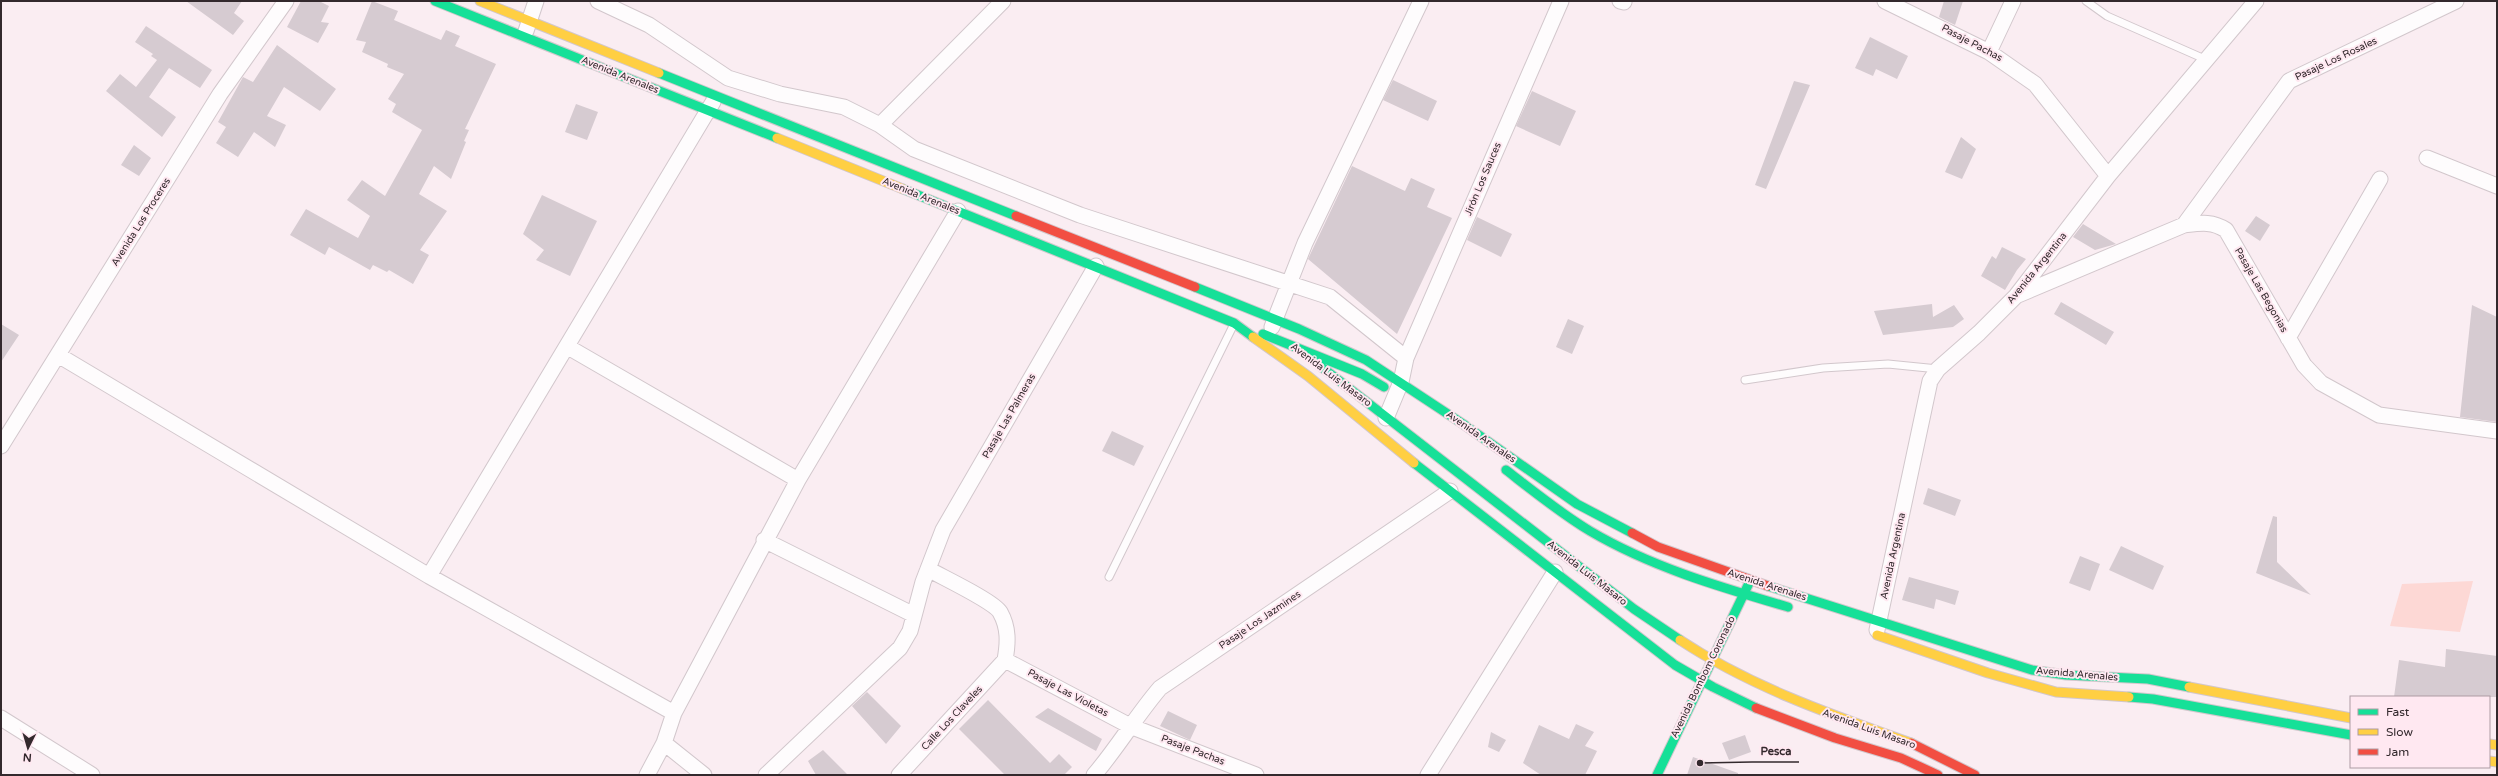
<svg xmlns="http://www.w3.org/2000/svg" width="2498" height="776" viewBox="0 0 2498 776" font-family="'Varela Round',sans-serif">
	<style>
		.green { fill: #fdd8d5 }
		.building { fill: #d6cbd1 }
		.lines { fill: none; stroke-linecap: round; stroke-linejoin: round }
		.lane-casing { stroke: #d2c7cc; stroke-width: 9 }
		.street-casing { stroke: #d2c7cc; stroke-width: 17 }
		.fast-casing { stroke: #d2c7cc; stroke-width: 11 }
		.slow-casing { stroke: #d2c7cc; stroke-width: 11 }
		.jam-casing { stroke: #d2c7cc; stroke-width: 11 }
		.lane { stroke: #fefcfd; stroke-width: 7 }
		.street { stroke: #fefcfd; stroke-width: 15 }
		.fast { stroke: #16e098; stroke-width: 9 }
		.slow { stroke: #ffcf43; stroke-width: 9 }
		.jam { stroke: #f24e42; stroke-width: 9 }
		.labels { text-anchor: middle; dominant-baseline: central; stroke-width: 4; stroke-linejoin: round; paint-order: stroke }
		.street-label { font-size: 10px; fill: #33292d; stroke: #ffe8f1 }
		.leader { fill: none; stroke: #33292d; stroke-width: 1.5 }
		.callout-dot { fill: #33292d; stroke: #ffe8f1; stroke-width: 1.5 }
		.callout-label { font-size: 11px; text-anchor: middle; font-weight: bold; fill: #33292d; stroke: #ffe8f1; stroke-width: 4; stroke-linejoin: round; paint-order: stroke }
	</style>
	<rect width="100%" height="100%" fill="#faedf2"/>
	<!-- green -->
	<path class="green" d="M2473,581L2460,632L2390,626L2402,584Z"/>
	<!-- building -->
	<path class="building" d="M186,1H242L234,13L244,21L233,35Z
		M301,1H319L329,6L321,22L329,23L318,43L287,27Z
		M372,1L398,11L394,20L441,40L446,30L460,36L455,46L496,64L465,129L469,130L464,141L466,142L451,179L434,166L419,194L447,211L420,250L429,255L413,284L389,270L387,272L373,265L370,270L329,247L325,255L290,235L306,209L358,238L370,216L347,200L362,180L385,196L422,130L392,112L396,104L388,99L404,74L387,67L388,64L362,52L366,42L356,40Z
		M1944,1H1963L1955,25L1939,17Z
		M146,26L212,70L200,88L169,68L149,97L176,117L162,137L106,91L120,74L136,87L157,60L151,56L153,54L135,42Z
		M1870,37L1908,56L1897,79L1876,69L1873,76L1855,68Z
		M277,45L336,89L320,111L284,87L267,116L286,125L275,147L254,132L238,157L216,143L226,127L218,122L243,77L253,82Z
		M1393,80L1437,101L1428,121L1383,100Z
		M1794,81L1810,85L1766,189L1755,185Z
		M1532,91L1576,111L1560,146L1516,126Z
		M576,104L598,112L587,140L565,132Z
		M1961,137L1976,149L1962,179L1945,172Z
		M134,145L151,158L139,176L121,165Z
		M1352,166L1405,191L1411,178L1435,189L1427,207L1452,218L1397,334L1308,259Z
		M542,195L597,221L570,276L536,260L544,250L523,234Z
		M2256,216L2270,225L2260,241L2245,231Z
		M1477,217L1512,234L1501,257L1467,240Z
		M2083,224L2116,244L2095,250L2073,237Z
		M2002,247L2026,259L2017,270L2005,290L1981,276L1992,256L1996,259Z
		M2061,302L2114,332L2106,345L2054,314Z
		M1932,304L1933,317L1954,305L1964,319L1953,327L1883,335L1874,311Z
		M2472,305L2497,317V422L2460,417Z
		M1568,319L1584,326L1572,354L1556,347Z
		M1,324L19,335L1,362Z
		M1112,431L1144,446L1134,466L1102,451Z
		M1928,488L1961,500L1955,516L1923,504Z
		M2273,516L2277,517V562L2311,595L2256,573Z
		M2121,546L2164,566L2153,590L2109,570Z
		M2080,556L2100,564L2090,591L2069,583Z
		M1909,577L1959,591L1955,605L1936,599L1934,609L1902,600Z
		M2446,649L2497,656V697H2394L2399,660L2445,667Z
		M867,692L901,726L886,744L852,706Z
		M988,700L1050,763L1059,754L1072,767L1064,775H1005L959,729Z
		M1048,708L1102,739L1096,751L1035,717Z
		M1168,711L1197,725L1190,740L1160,726Z
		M1576,724L1594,732L1585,746L1597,751L1585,775H1541L1523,763L1539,725L1569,739Z
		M1491,732L1506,740L1499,752L1488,747Z
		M1745,735L1751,752L1729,760L1722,743Z
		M823,750L848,775H816L808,761Z
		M1693,757L1738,773V775H1687Z"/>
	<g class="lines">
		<!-- lane casing -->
		<g class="lane-casing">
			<path id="lane" d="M2086,1L2107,16L2207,60
				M1745,380L1823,368L1888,364L1938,369
				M1109,577L1233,326"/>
		</g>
		<!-- street casing -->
		<g class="street-casing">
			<path id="street" d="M598,1L649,25L728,78L780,94L844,107L880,125L914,149L1080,215L1330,297L1406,358
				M1620,1L1624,2
				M1885,1L1989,52L2035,84L2108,176
				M526,31L536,1
				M1989,52L2013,1
				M880,125L1003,1
				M2427,158L2497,186
				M2184,225L2289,81L2456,1
				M2018,295L2184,225C2201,223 2212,221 2226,230L2304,365L2321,383L2379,415L2497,431
				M1272,327L1305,243L1421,1
				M2288,338L2380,179
				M568,347L798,480
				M58,355L429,576L674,713
				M1386,418L1401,382L1406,358L1561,1
				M1,446L220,94L286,1
				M764,540L914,615
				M928,569C942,577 993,601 1000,612C1009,628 1008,643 1005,660
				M429,576L713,102
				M1877,630L1930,381L1938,369L1979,333L2016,296L2108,176L2256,1
				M1005,660L1130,726L1256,775
				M1,718L92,775
				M664,743L704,775
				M647,775L664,743L674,713L798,480L958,211
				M766,775L900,648L910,631L923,582L943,530L1096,266
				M899,775L1005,660
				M1094,775C1118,747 1136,716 1160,688L1450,491
				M1428,775L1555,572"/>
		</g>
		<!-- fast casing -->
		<g class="fast-casing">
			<path id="fast" d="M435,1L777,138
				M659,73L1016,216
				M903,189L1234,323L1253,337
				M1195,287L1299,329L1366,360L1463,424L1577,504L1632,533
				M1263,334L1362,374L1384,387
				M1319,365L1634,609L1680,640
				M1414,463L1675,665L1713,687L1756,708
				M1506,470C1533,491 1560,513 1590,531C1651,567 1720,587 1788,607
				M1768,586L2032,670L2066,675L2148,679L2189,687
				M2129,697L2153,699L2351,735
				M1657,775L1750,581"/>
		</g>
		<!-- slow casing -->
		<g class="slow-casing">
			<path id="slow" d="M480,1L659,73
				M777,138L903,189
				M1253,337L1308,376L1414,463
				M1877,635L1988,673L2056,692L2129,697
				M1680,640C1751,687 1832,715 1911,743
				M2189,687L2351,718
				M2489,744L2497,745
				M2489,761L2497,762"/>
		</g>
		<!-- jam casing -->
		<g class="jam-casing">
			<path id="jam" d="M1016,216L1195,287
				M1632,533L1658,547L1768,586
				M1756,708L1835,738L1901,758L1938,775
				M1911,743L1975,775"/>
		</g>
		<!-- lane -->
		<use href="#lane" class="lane"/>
		<!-- street -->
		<use href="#street" class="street"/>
		<!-- fast -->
		<use href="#fast" class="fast"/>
		<!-- slow -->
		<use href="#slow" class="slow"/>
		<!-- jam -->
		<use href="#jam" class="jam"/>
	</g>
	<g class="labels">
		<!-- street labels -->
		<g class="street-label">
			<text transform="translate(1972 43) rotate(28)">Pasaje Pachas</text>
			<text transform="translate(2336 59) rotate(-25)">Pasaje Los Rosales</text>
			<text transform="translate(620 75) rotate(22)">Avenida Arenales</text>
			<text transform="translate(1483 179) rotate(-67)">Jirón Los Sauces</text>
			<text transform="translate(921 196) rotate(22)">Avenida Arenales</text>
			<text transform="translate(141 222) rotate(-58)">Avenida Los Proceres</text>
			<text transform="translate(2037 268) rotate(-51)">Avenida Argentina</text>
			<text transform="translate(2261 290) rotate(60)">Pasaje Las Begonias</text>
			<text transform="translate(1331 375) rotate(37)">Avenida Luis Masaro</text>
			<text transform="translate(1009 416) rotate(-60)">Pasaje Las Palmeras</text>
			<text transform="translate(1481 437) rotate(35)">Avenida Arenales</text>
			<text transform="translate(1893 556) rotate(-78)">Avenida Argentina</text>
			<text transform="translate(1587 573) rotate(38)">Avenida Luis Masaro</text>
			<text transform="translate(1767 585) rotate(18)">Avenida Arenales</text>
			<text transform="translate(1260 620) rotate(-34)">Pasaje Los Jazmines</text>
			<text transform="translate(2077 674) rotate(5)">Avenida Arenales</text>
			<text transform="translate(1703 677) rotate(-64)">Avenida Bombom Coronado</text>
			<text transform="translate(1068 693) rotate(28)">Pasaje Las Violetas</text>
			<text transform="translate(952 718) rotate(-47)">Calle Los Claveles</text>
			<text transform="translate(1869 729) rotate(20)">Avenida Luis Masaro</text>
			<text transform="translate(1193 750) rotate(21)">Pasaje Pachas</text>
		</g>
	</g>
	<!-- callouts -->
	<path class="leader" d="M1700 763L1752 762H1799"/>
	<circle class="callout-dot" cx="1700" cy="763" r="4"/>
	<g class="callout-label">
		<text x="1776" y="755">Pesca</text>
	</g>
	<!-- border -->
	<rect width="2498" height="776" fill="none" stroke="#33292d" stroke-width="4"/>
	<!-- legend -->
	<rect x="2350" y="696" width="140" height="72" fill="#ffe8f1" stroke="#ad9ca3"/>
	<rect x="2358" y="709" width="20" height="6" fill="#16e098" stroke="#ad9ca3"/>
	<text x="2386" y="716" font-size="12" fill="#33292d">Fast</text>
	<rect x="2358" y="729" width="20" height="6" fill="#ffcf43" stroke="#ad9ca3"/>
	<text x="2386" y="736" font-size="12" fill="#33292d">Slow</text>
	<rect x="2358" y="749" width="20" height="6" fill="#f24e42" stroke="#ad9ca3"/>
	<text x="2386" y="756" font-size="12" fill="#33292d">Jam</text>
	<!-- north arrow -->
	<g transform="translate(28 748) rotate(185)" stroke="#ffe8f1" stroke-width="3" paint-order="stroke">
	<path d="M0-3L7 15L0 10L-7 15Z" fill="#33292d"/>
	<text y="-6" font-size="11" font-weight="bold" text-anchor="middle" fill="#33292d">N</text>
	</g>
</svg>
